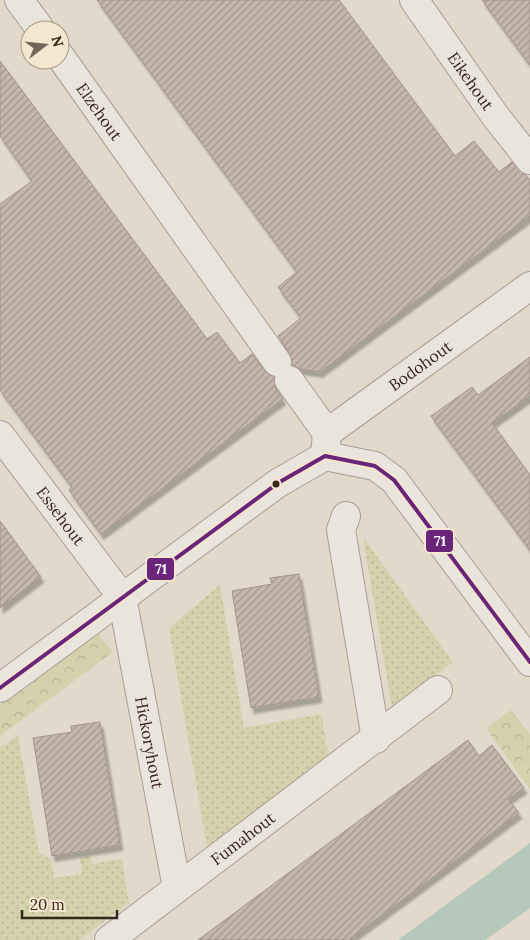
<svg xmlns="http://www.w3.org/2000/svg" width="530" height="940" viewBox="0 0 530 940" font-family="Lora,serif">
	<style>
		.grass { fill: url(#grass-dots) }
		.forest { fill: url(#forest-crowns) }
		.water { fill: #b6c7bb }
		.building { fill: url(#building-hatch); stroke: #a2948a; filter: url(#shadow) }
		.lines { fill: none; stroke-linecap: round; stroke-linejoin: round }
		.minor-casing { stroke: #a79e94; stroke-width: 30 }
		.minor { stroke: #eae5dc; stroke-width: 28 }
		.bus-1-casing { stroke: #f5e6cf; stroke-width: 8 }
		.bus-1 { stroke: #68257a; stroke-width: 4 }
		.bus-dot { fill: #36261c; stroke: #f5e6cf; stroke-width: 2 }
		.labels { text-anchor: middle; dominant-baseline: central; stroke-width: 4; stroke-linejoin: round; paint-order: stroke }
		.street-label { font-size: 16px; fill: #36261c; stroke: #f5e6cf }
		.line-badge { stroke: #f5e6cf; stroke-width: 2 }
		.badge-label { font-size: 14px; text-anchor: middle; font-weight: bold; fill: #fff }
	</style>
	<defs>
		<pattern id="grass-dots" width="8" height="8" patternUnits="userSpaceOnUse" patternTransform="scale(1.25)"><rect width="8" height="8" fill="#d5d1ac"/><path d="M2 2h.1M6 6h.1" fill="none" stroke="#b7b393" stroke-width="1.8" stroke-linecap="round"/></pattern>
		<pattern id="forest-crowns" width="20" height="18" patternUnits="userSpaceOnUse" patternTransform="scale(1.25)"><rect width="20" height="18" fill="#d5d1ac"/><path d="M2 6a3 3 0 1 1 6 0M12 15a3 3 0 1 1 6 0" fill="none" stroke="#b7b393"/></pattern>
		<pattern id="building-hatch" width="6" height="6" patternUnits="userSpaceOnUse" patternTransform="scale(1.25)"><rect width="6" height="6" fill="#c6b7ab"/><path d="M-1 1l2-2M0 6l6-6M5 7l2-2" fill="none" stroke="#a2958a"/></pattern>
		<filter id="shadow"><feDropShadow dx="3" dy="5.5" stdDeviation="1" flood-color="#0004"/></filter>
	</defs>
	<rect width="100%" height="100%" fill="#e2d9ca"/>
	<!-- grass -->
	<path class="grass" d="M363,537L453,662L392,708Z
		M220,585L244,728L321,714L329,757L207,847L169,628Z
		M18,736L39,853L51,859L54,878L82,874L80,858L91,856L92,864L122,859L129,903L79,940H0V747Z"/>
	<!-- forest -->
	<path class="forest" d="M97,633L113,652L0,736V705Z
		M511,710L530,734V789L486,728Z"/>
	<!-- water -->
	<path class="water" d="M530,843V908L485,940H398Z"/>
	<!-- building -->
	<path class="building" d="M97,0H339L455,156L474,141L499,172L512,162L526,175L530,180V216L320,372L300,369L292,365L290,353L278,336L301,318L278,287L297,272Z
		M482,0H530V65Z
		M0,61L207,339L217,332L240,363L252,354L265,371L274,377L276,389L283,399L101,534L69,490L72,487L0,390V204L32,181L0,136Z
		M530,357V396L492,423L530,475V550L431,416L472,387L478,395Z
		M0,521L41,577L0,608Z
		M299,574L319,697L251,708L232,591L272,584L270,578Z
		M100,722L120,845L52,856L33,738L72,732L71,726Z
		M468,740L479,756L492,745L524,788L508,799L519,813L451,864L348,940H198Z"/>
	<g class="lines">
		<!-- minor casing -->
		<g class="minor-casing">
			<g id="minor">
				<path d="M19,0L41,30"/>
				<path id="s1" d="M414,0L496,117L530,160"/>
				<path id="s2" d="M60,56L277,362"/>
				<path d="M289,380L327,433"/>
				<path id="s3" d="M0,435L122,597L177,888"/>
				<path d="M325,456L375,466L394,480L530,662"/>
				<path id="s4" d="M325,456L327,433L530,286"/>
				<path d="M346,516L341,530L376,739"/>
				<path d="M0,688L278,483L325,456"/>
				<path id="s5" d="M109,940L438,690"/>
			</g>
		</g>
		<!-- minor -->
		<use href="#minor" class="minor"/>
		<!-- bus-1 casing -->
		<g class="bus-1-casing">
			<path id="bus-1" d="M325,456L375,466L394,480L530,662
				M0,688L278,483L325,456"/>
		</g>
		<!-- bus-1 -->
		<use href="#bus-1" class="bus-1"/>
	</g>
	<!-- markers -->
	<circle class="bus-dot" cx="276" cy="484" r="4.5"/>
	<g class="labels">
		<!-- street labels -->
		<g class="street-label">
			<text stroke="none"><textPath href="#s1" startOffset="99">Eikehout</textPath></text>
			<text stroke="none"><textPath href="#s2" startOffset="68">Elzehout</textPath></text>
			<text stroke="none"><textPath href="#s4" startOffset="138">Bodohout</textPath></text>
			<text stroke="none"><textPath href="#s3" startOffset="101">Essehout</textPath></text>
			<text stroke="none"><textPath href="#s3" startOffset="351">Hickoryhout</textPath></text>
			<text stroke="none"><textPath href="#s5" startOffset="168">Fumahout</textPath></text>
		</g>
	</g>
	<g class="line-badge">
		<rect x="425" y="529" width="29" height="24" rx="5" fill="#68257a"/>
		<rect x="146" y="557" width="29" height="24" rx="5" fill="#68257a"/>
	</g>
	<g class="badge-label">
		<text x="440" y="546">71</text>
		<text x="161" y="574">71</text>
	</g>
	<!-- north arrow -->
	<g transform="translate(45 45) rotate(74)"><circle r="24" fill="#f5e6cf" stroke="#a99987"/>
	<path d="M0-4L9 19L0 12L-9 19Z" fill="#726559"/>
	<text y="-8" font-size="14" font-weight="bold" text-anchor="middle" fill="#36261c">N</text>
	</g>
	<!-- scale -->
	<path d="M22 910v8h95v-8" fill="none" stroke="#36261c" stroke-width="2.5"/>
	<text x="30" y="910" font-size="15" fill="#36261c" stroke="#f5e6cf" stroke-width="4" paint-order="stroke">20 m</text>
</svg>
